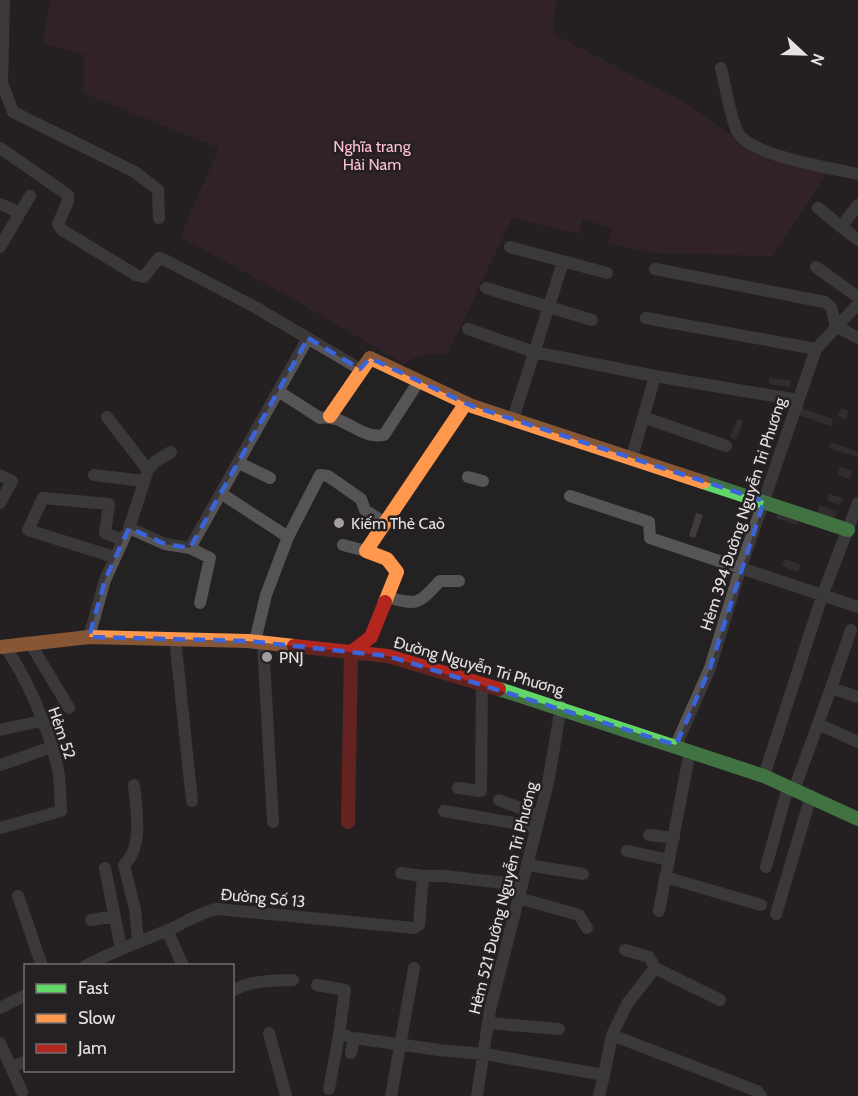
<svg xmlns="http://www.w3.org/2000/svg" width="858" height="1096" viewBox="0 0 858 1096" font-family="Cabin,sans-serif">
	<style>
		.green { fill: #3e242f }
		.building { fill: #443a3e }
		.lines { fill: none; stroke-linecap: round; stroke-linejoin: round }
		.street { stroke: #565454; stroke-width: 12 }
		.fast { stroke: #63d668; stroke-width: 14 }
		.slow { stroke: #ff974d; stroke-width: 14 }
		.jam { stroke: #b3261e; stroke-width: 14 }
		.marked { fill: none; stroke: #3b64da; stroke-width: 4.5; stroke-dasharray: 12 8; stroke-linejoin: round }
		.poi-dot { fill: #a19e9f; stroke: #252022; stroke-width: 2 }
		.labels { text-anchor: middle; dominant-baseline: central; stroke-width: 5; stroke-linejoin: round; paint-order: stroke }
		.park-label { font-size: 16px; fill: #febfd7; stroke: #252022 }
		.street-label { font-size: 16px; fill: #e5e1e2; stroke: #252022 }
		.poi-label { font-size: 16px; fill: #e5e1e2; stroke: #252022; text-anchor: start }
	</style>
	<rect width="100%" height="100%" fill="#242122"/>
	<!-- green -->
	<path class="green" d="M51,0H556L553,34L683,101L749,148L827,173L773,256L654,253L608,244L612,228L583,219L579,234L512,218L447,355C429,351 419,354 404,364L274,288L180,237L219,148L83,93L84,55L42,43Z"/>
	<!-- building -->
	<path class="building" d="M770,378L791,381L790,387L769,384Z
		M799,407L833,419L831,426L796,414Z
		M841,408L849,411L846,419L838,416Z
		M738,419L743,421L736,440L730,437Z
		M831,442L858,452L857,457L829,448Z
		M840,467L852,471L850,479L838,475Z
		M829,494L843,498L840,505L827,500Z
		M820,505L837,512L834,520L817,514Z
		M779,511L799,518L797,525L776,518Z
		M696,513L703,515L695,538L689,536Z
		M785,559L801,565L798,572L782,566Z"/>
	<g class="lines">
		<!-- street -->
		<path class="street" d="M4,0L2,83L13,112L135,172L158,190L159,218
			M721,68C726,88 729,112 737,131C748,156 832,168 858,174
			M0,148L68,195V201L58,224L62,230L136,275L144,277L159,258L165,260L255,307L360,369
			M0,204L20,213L0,247
			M818,208L858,240
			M20,213L30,196
			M841,227L858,205
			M510,247L607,273
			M816,267L858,297
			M655,269L825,302L831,307L836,326L858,338
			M486,288L592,320
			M646,318L816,349
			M468,329L534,352L655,376L632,457
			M655,376L798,400
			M278,391L320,418C344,413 360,440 384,435L419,381
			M107,417L148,470L129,528L165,544L190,548L308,338
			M643,417L726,446
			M513,419L563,262
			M239,463L270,478
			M148,470L156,461L171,452
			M0,475L12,481L0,503
			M94,475L144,481
			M468,477L483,481
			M222,494L288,537
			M570,496L649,522L650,538L858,607
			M343,545L366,551
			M190,548L210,558L200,603
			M114,557L28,530L43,498L109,504L105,533L123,540
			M387,597C419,606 418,604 440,581H459
			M89,637L105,580L126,534
			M175,638L192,801
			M255,641L266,595L288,537L320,475L328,476L361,499L365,510L385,523
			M263,642L273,822
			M30,643L69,708
			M831,688L851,630
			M818,724L858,742
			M0,730L41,721
			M676,745L710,668L741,567L816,349L858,304
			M0,765L52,747
			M764,776L822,596L858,503
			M134,785C136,808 144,847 124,865L135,909L138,940
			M458,788L481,791L482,684
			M794,790L831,688L858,697
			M499,800L540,816
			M444,811L537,827
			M0,828L61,811C60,796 61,779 57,765C48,728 27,677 5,647
			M649,835L674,838
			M627,851L669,860
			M528,865L583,874
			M766,867L788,787
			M105,868L121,948
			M401,873L423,876
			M665,877L761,905
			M18,896L42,966
			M518,898L579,915L587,928
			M659,911L690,751
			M776,914L811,796
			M91,920L115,916
			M419,925L423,876H444L522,885
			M167,930L183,966
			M625,950L649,957L655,968
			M85,966C112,952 138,942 166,931C184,924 197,913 217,909L414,928
			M317,985L345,990L339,1035
			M232,991C251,980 272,981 293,980
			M0,1008L26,995
			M489,1023L559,1029
			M269,1033L286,1096
			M612,1035L627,1004L655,968L720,1000
			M0,1043L22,1092
			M351,1053L354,1038L439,1050L485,1054L604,1075L612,1035L757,1091L761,1096
			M12,1067L26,1061
			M329,1089L339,1035L347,1036
			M391,1096L414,968
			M477,1096L490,1010L548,783L561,707
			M599,1096L604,1075"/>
		<!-- fast -->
		<path class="fast" d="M703,482L848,530
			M499,689L764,776L858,819"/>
		<!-- slow -->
		<path class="slow" d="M330,416L370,358L472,406L703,482
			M385,602L397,572L387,559L366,551L466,403
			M0,647L89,637L248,641L294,646"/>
		<!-- jam -->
		<path class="jam" d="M294,646L388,656L499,689
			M348,822L351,652L371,637L385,602"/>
	</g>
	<!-- marked area -->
	<path d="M0 0H858V1096H0ZM308,338L360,369L370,358L472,406L764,501L710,668L676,745L388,656L248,641L89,637L105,580L129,528L165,544L190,548Z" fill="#242122" fill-opacity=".55" fill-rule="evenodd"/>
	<path class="marked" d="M308,338L360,369L370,358L472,406L764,501L710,668L676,745L388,656L248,641L89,637L105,580L129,528L165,544L190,548Z"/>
	<!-- markers -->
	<g class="poi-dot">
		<circle cx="339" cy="523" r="6"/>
		<circle cx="267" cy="657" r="6"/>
	</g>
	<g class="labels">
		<!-- park labels -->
		<g class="park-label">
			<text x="372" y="146">Nghĩa trang<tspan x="372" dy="18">Hải Nam</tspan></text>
		</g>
		<!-- street labels -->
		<g class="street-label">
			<text transform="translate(743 514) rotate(-72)">Hẻm 394 Đường Nguyễn Tri Phương</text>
			<text transform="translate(479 666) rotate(16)">Đường Nguyễn Tri Phương</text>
			<text transform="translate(62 733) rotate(71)">Hẻm 52</text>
			<text transform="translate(263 898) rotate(5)">Đường Số 13</text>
			<text transform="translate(503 898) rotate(-76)">Hẻm 521 Đường Nguyễn Tri Phương</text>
		</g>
		<!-- poi labels -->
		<g class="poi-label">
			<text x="351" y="523">Kiếm Thẻ Caò</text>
			<text x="279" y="657">PNJ</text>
		</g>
	</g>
	<!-- legend -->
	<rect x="24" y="964" width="210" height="108" fill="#252022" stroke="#726d6f" stroke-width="1.5"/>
	<rect x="36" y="984" width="30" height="9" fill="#63d668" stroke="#726d6f" stroke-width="1.5"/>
	<text x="78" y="994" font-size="18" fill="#e5e1e2">Fast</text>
	<rect x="36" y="1014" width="30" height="9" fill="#ff974d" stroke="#726d6f" stroke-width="1.5"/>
	<text x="78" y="1024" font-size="18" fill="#e5e1e2">Slow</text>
	<rect x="36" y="1044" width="30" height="9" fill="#b3261e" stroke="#726d6f" stroke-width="1.5"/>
	<text x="78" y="1054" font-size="18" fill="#e5e1e2">Jam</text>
	<!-- north arrow -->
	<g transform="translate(804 54) rotate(112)" stroke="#252022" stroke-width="4.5" paint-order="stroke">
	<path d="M0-4.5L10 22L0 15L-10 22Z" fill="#e5e1e2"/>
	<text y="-9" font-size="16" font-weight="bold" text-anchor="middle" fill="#e5e1e2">N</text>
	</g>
</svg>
